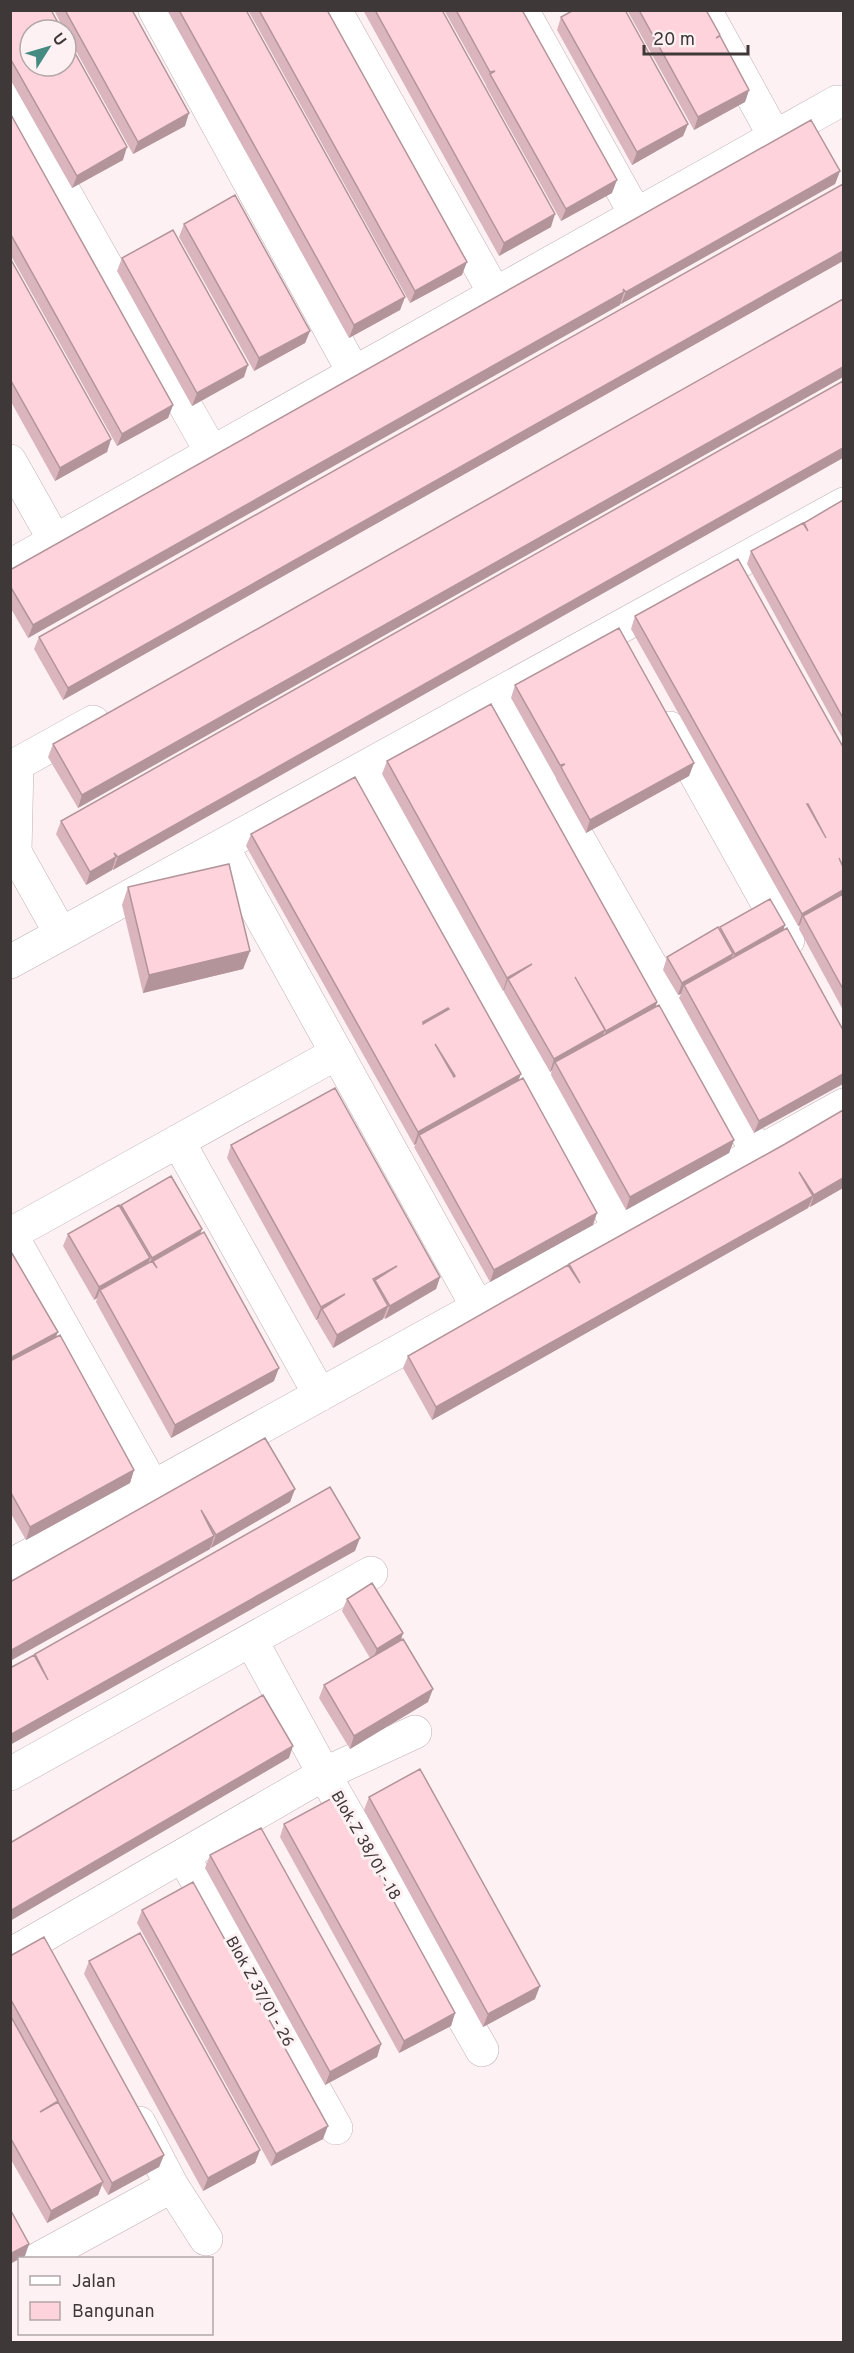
<svg xmlns="http://www.w3.org/2000/svg" width="854" height="2353" viewBox="0 0 854 2353" font-family="Overpass,sans-serif">
	<style>
		.lines { fill: none; stroke-linecap: round; stroke-linejoin: round }
		.minor-casing { stroke: #bfb1b4; stroke-width: 34 }
		.minor { stroke: #fff; stroke-width: 33 }
		.wall { fill: #dab5bd }
		.shaded-wall { fill: #b2949a }
		.building { fill: #fed3dc; stroke: #b2949a; stroke-width: 1.5; fill-rule: evenodd }
		.labels { text-anchor: middle; dominant-baseline: central; stroke-width: 6; stroke-linejoin: round; paint-order: stroke }
		.street-label { font-size: 16px; fill: #3e3839; stroke: #fdf1f3 }
	</style>
	<rect width="100%" height="100%" fill="#fdf1f3"/>
	<g class="lines">
		<!-- minor casing -->
		<g class="minor-casing">
			<path id="minor" d="M155,10L354,373
				M335,10L495,294
				M522,10L636,215
				M705,10L775,137
				M10,96L212,453
				M10,461L55,541
				M10,566L837,102
				M496,695L758,1153
				M670,728L788,940
				M17,764L15,852L61,934
				M10,768L93,722
				M362,769L620,1229
				M222,846L478,1308
				M10,962L844,504
				M178,1141L320,1395
				M10,1233L153,1487
				M11,1234L337,1053
				M10,1566L844,1105
				M251,1640L324,1774L482,2050
				M10,1774L371,1573
				M183,1856L336,2128
				M10,1955L324,1774L415,1732
				M139,2123L172,2186L206,2239
				M40,2258L172,2186"/>
		</g>
		<!-- minor -->
		<use href="#minor" class="minor"/>
	</g>
	<!-- wall -->
	<path class="wall" d="M10,10L123,160L72,188L10,79Z
		M54,10H132L185,126L133,154L66,33V30H64Z
		M167,10H246L405,297L400,310L349,338Z
		M248,10H327L462,275L410,303Z
		M363,10H442L551,227L499,256Z
		M444,10H522L612,193L561,221L486,86V85Z
		M627,10H706L719,36L749,90L745,102L694,130Z
		M561,17L688,124L683,136L632,165L557,30Z
		M10,113L173,405L168,418L117,446L10,254Z
		M840,171L835,184L621,304H620L28,638L10,607V570Z
		M843,184V261L63,700L34,649L39,637Z
		M184,224L310,331L305,343L254,371L179,237Z
		M10,258L111,439L107,452L55,481L10,400Z
		M122,258L244,377L192,406L117,271Z
		M843,299V377L78,808L48,757L53,744Z
		M843,381L113,870L112,869V870L86,885L56,834L61,821Z
		M843,500V739L747,564L751,551L803,524L804,523Z
		M738,559L843,747V1010L799,929L800,925L798,926L631,629L635,616Z
		M515,685L694,763L689,776L586,833L556,779V778L511,698Z
		M491,704L657,1002L656,1007L734,1140L729,1153L626,1210L551,1075L552,1070L550,1072L504,992V990L503,991L382,774L387,761Z
		M355,777L519,1080L593,1225L490,1282L414,1147L416,1144L414,1145L246,846L251,834Z
		M128,887L250,951L243,969L143,993L122,905Z
		M720,927L783,930L843,1030L754,1133L679,998L681,994L678,995L663,970L667,957L719,929Z
		M843,1110V1188L810,1207L809,1206L808,1208L432,1420L403,1368L408,1356L569,1266V1264L785,1144Z
		M231,1145L440,1277L436,1289L385,1319L384,1317L383,1319L333,1348L317,1321L318,1319L316,1320L227,1158Z
		M121,1205L202,1229L200,1234L274,1381L171,1438L96,1302L97,1298L94,1300L63,1246L68,1234L120,1206Z
		M10,1250L56,1337L134,1470L130,1483L26,1540L10,1512Z
		M295,1489L290,1502L211,1548L210,1547V1549L10,1661V1582Z
		M347,1599L403,1633L401,1640L428,1702L350,1749L319,1698L324,1685L370,1658L342,1611Z
		M369,1797L535,1999L483,2027L364,1810Z
		M284,1824L455,2013L451,2026L399,2053L280,1837Z
		M210,1855L381,2044L377,2057L325,2085L205,1868Z
		M142,1910L323,2139L271,2166L137,1923Z
		M10,1956L164,2155L159,2167L108,2195L102,2185L98,2195L47,2223L10,2158Z
		M89,1961L260,2150L255,2163L203,2191L84,1974Z"/>
	<!-- shaded-wall -->
	<path class="shaded-wall" d="M749,90L745,102L694,130L698,117Z
		M189,113L185,126L133,154L138,142Z
		M688,124L683,136L632,165L637,152Z
		M127,147L123,160L72,188L77,176Z
		M840,171L835,184L621,304L626,292Z
		M617,180L612,193L561,221L566,209Z
		M555,214L551,227L499,256L504,243Z
		M843,251V261L63,700L68,688Z
		M467,262L462,275L410,303L415,291Z
		M624,292L620,305L28,638L33,625Z
		M405,297L400,310L349,338L354,325Z
		M310,331L305,343L254,371L259,358Z
		M248,365L244,377L192,406L197,393Z
		M843,367V377L78,808L82,795Z
		M173,405L168,418L117,446L122,434Z
		M111,439L107,452L55,481L60,468Z
		M843,448V458L113,870L118,857Z
		M694,763L689,776L586,833L590,820Z
		M116,857L112,870L86,885L90,872Z
		M843,890V900L803,916L800,925L798,926L802,914Z
		M785,925L781,938L730,967L735,954Z
		M250,951L243,969L143,993L149,975Z
		M733,954L728,967L684,985L681,994L678,995L682,983Z
		M532,964L508,979L504,990L503,991L507,978Z
		M657,1002L653,1014L602,1043L606,1031Z
		M605,1030L600,1043L555,1062L552,1070L550,1072L554,1059Z
		M521,1074L516,1087L419,1135L416,1144L414,1145L418,1132Z
		M843,1074V1084L754,1133L759,1121Z
		M734,1140L729,1153L626,1210L630,1197Z
		M843,1178V1188L810,1207L814,1195Z
		M813,1196L808,1208L432,1420L436,1407Z
		M597,1213L593,1225L490,1282L494,1270Z
		M202,1229L197,1242L153,1261L150,1269L147,1271L152,1258Z
		M150,1258L145,1271L100,1290L97,1298L94,1300L99,1287Z
		M440,1277L436,1289L385,1319L390,1306Z
		M345,1294L322,1309L318,1319L316,1320L321,1307Z
		M388,1306L383,1319L333,1348L337,1335Z
		M58,1332L53,1344L10,1368V1358Z
		M279,1368L274,1381L171,1438L175,1425Z
		M134,1470L130,1483L26,1540L30,1527Z
		M295,1489L290,1502L211,1548L216,1535Z
		M214,1536L210,1549L10,1661V1651Z
		M360,1538L355,1551L10,1745V1735Z
		M403,1633L399,1646L372,1661L377,1649Z
		M433,1689L428,1702L350,1749L354,1736Z
		M293,1746L289,1758L10,1921V1911Z
		M540,1986L535,1999L483,2027L488,2014Z
		M455,2013L451,2026L399,2053L404,2041Z
		M381,2044L377,2057L325,2085L330,2072Z
		M328,2126L323,2139L271,2166L276,2154Z
		M260,2150L255,2163L203,2191L208,2178Z
		M164,2155L159,2167L108,2195L112,2183Z
		M103,2182L98,2195L47,2223L51,2211Z
		M29,2244L25,2256L10,2264V2254Z"/>
	<!-- building -->
	<path class="building" d="M10,10H51L62,30H30V66H66V37L127,147L77,176L10,58Z
		M65,10H132L189,113L138,142Z
		M179,10H246L405,297L354,325Z
		M259,10H327L467,262L415,291Z
		M375,10H442L555,214L504,243Z
		M456,10H522L617,180L566,209L490,74L495,71L490,72Z
		M574,10H625L688,124L637,152L561,17Z
		M639,10H706L720,35L716,38L720,36L749,90L698,117Z
		M10,113L173,405L122,434L10,233Z
		M811,120L840,171L626,292L623,289L624,292L33,625L10,586V570Z
		M843,184V251L68,688L39,637Z
		M235,195L310,331L259,358L184,224Z
		M173,230L248,365L197,393L122,258Z
		M10,258L111,439L60,468L10,379Z
		M843,299V367L82,795L53,744Z
		M843,381V448L118,857L114,853L116,857L90,872L61,821Z
		M843,500V718L751,551L803,523L808,531L804,523Z
		M738,559L843,747V866L839,858L843,867V890L802,914L635,616ZM807,804H808L826,838Z
		M619,628L694,763L590,820L561,767L565,764L560,765L515,685Z
		M491,704L657,1002L606,1031L575,977L605,1030L554,1059L508,979L532,964L507,978L387,761Z
		M355,777L521,1074L418,1132L251,834ZM448,1008L449,1009L423,1024V1022ZM435,1044L455,1076L454,1077Z
		M229,864L250,951L149,975L128,887Z
		M843,894V989L803,916Z
		M770,899L785,925L735,954L720,927Z
		M718,927L733,954L682,983L667,957Z
		M787,928L843,1030V1074L759,1121L684,985Z
		M659,1005L734,1140L630,1197L555,1062Z
		M523,1078L597,1213L494,1270L419,1135Z
		M335,1088L440,1277L390,1306L375,1280L397,1266L373,1279L388,1306L337,1335L322,1309L345,1294L321,1307L231,1145Z
		M843,1110V1178L814,1195L799,1172L813,1196L436,1407L408,1356L568,1265L580,1283L569,1264L785,1144Z
		M171,1176L202,1229L152,1258L121,1205Z
		M119,1205L150,1258L99,1287L68,1234Z
		M204,1232L279,1368L175,1425L100,1290L152,1261L157,1268L153,1261Z
		M10,1250L58,1332L10,1358Z
		M60,1335L134,1470L30,1527L10,1491V1361Z
		M265,1438L295,1489L216,1535L201,1510L214,1536L10,1651V1582Z
		M330,1487L360,1538L10,1735V1668L34,1655L48,1680L35,1654Z
		M372,1583L403,1633L377,1649L347,1599Z
		M403,1639L433,1689L354,1736L324,1685Z
		M263,1695L293,1746L10,1911V1843Z
		M420,1769L540,1986L488,2014L369,1797Z
		M336,1796L455,2013L404,2041L284,1824Z
		M261,1828L381,2044L330,2072L210,1855Z
		M193,1882L328,2126L276,2154L142,1910Z
		M140,1933L260,2150L208,2178L89,1961Z
		M44,1937L164,2155L112,2183L10,1998V1956Z
		M10,2015L58,2101L40,2112L58,2102L103,2182L51,2211L10,2137Z
		M10,2209L29,2244L10,2254Z"/>
	<g class="labels">
		<!-- street labels -->
		<g class="street-label">
			<text transform="translate(365 1846) rotate(60)">Blok Z 38/01 - 18</text>
			<text transform="translate(259 1992) rotate(61)">Blok Z 37/01 - 26</text>
		</g>
	</g>
	<!-- border -->
	<rect width="854" height="2353" fill="none" stroke="#3e3839" stroke-width="24"/>
	<!-- legend -->
	<rect x="18" y="2257" width="195" height="78" fill="#fdf1f3" stroke="#b1a7a9" stroke-width="1.5"/>
	<rect x="30" y="2276" width="30" height="9" fill="#ffffff" stroke="#b1a7a9" stroke-width="1.5"/>
	<text x="72" y="2287" font-size="18" fill="#3e3839">Jalan</text>
	<rect x="30" y="2302" width="30" height="18" fill="#fed3dc" stroke="#b1a7a9" stroke-width="1.5"/>
	<text x="72" y="2317" font-size="18" fill="#3e3839">Bangunan</text>
	<!-- north arrow -->
	<g transform="translate(48 48) rotate(53)"><circle r="28" fill="#fdf1f3" stroke="#b1a7a9" stroke-width="1.5"/>
	<path d="M0-4.5L10 22L0 15L-10 22Z" fill="#458b81"/>
	<text y="-9" font-size="16" font-weight="bold" text-anchor="middle" fill="#3e3839">U</text>
	</g>
	<!-- scale -->
	<path d="M644 45v9h104v-9" fill="none" stroke="#3e3839" stroke-width="3"/>
	<text x="653" y="45" font-size="18" fill="#3e3839" stroke="#fdf1f3" stroke-width="4.5" paint-order="stroke">20 m</text>
</svg>
